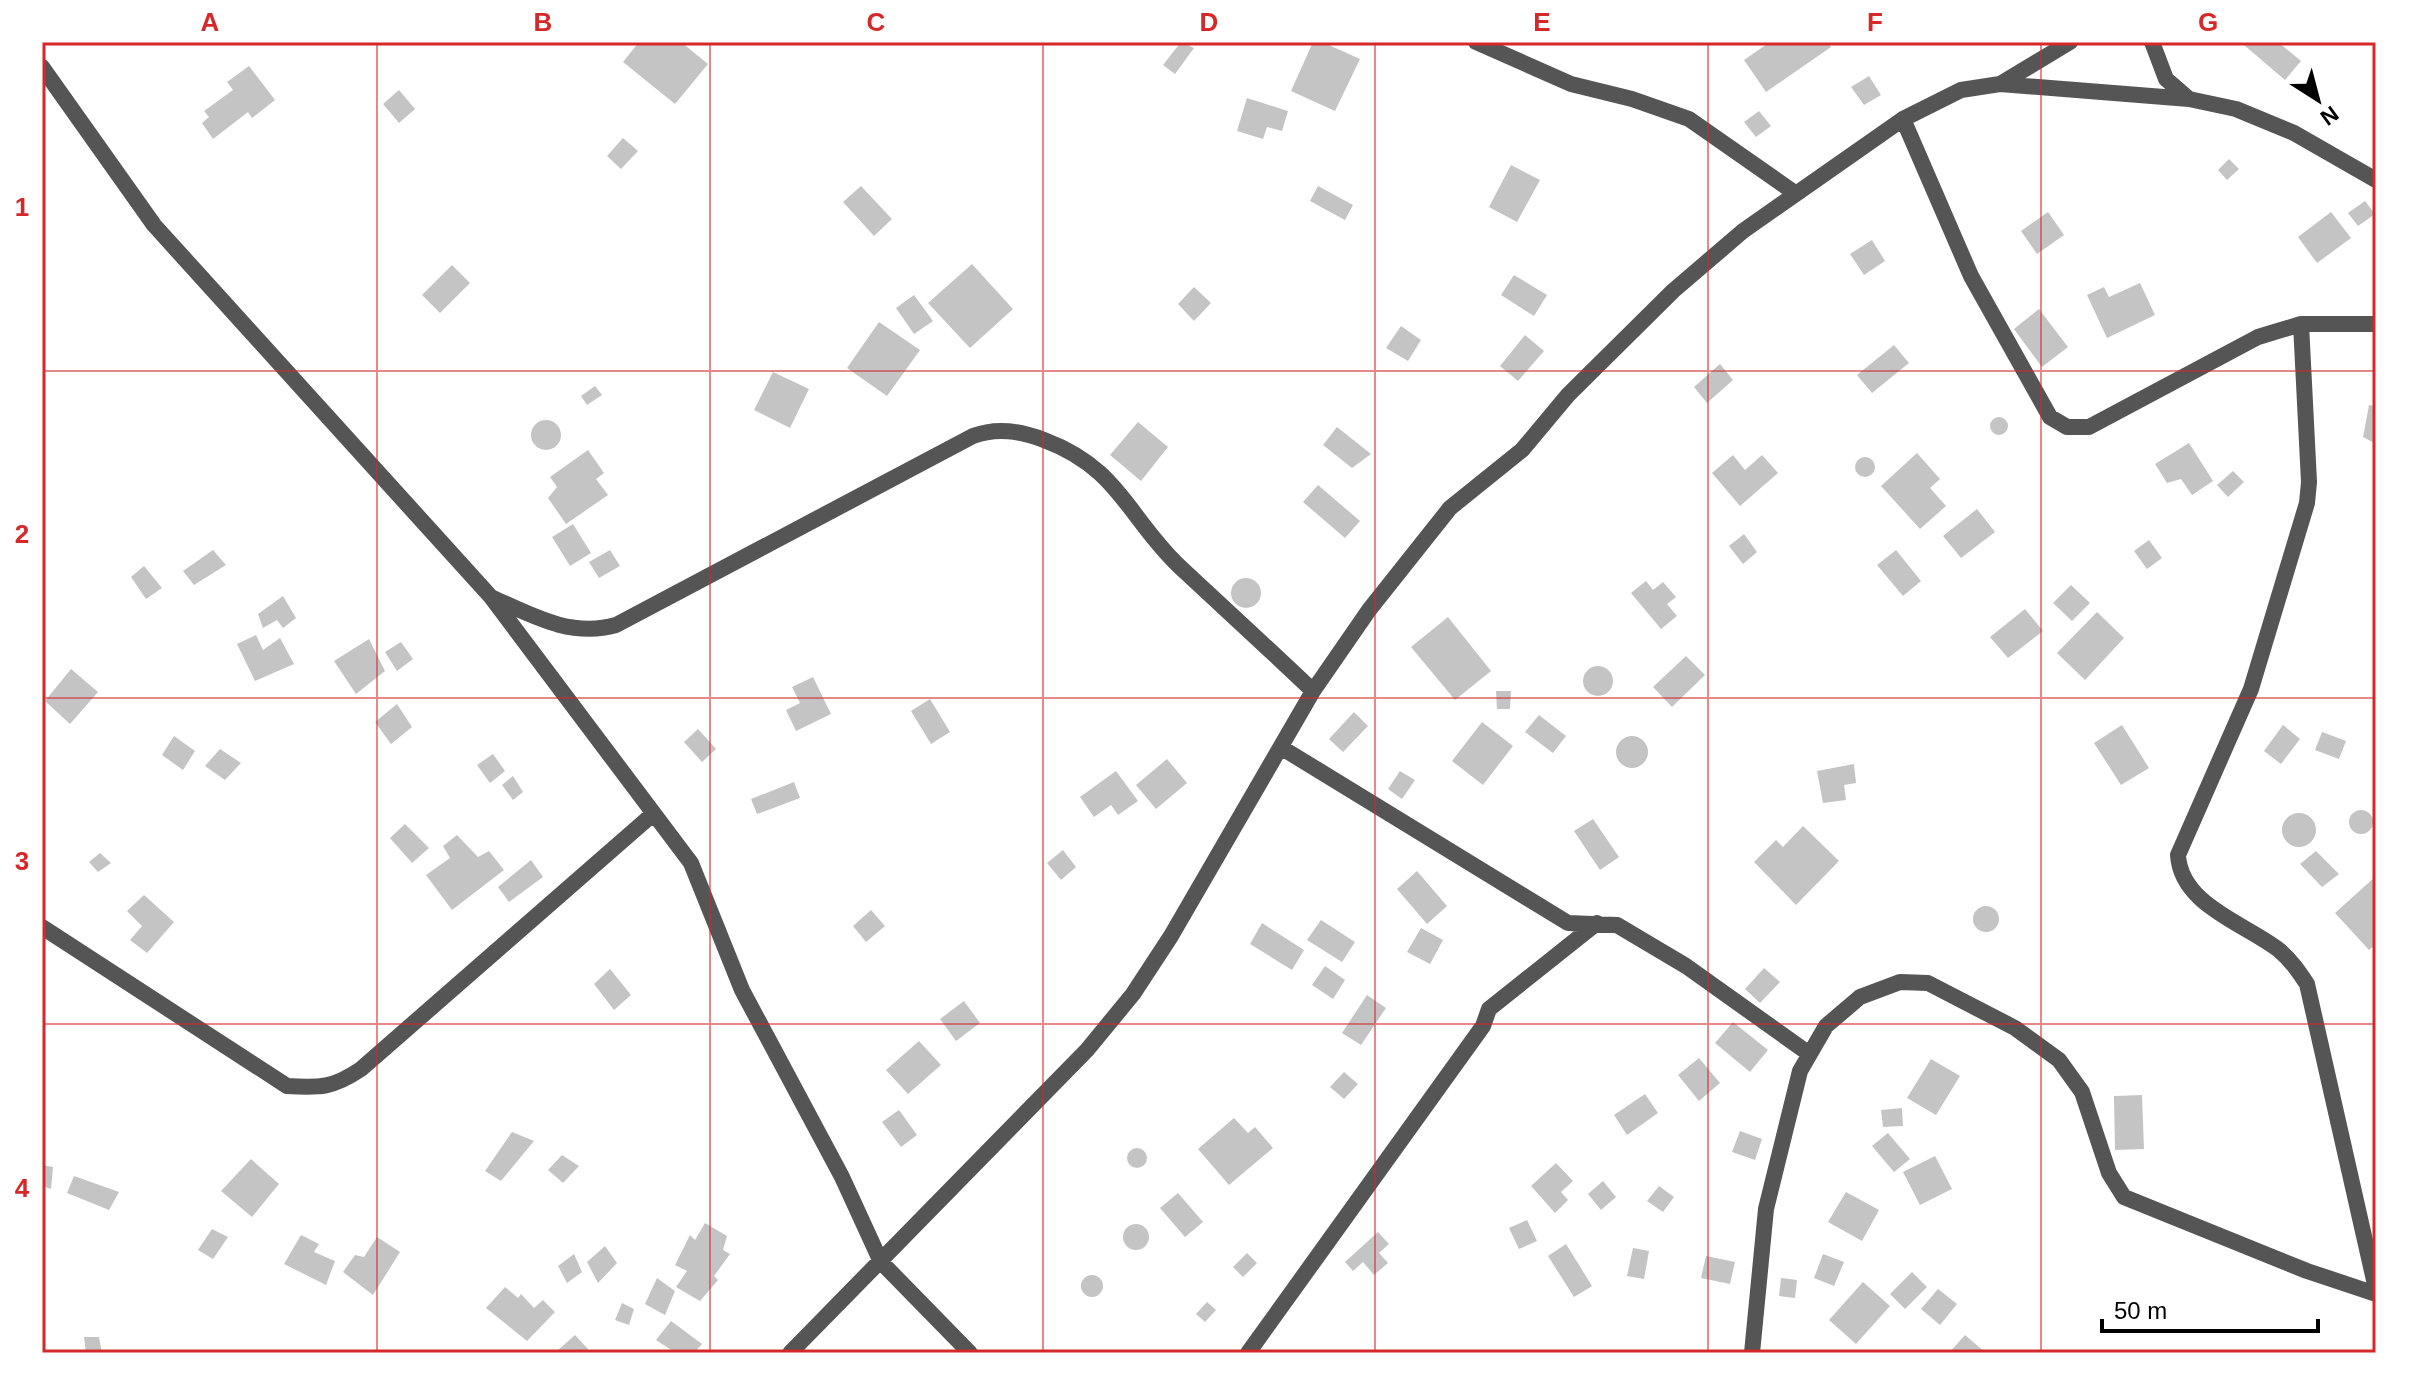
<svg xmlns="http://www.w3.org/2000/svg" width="2418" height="1395" viewBox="0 0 2418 1395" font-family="Helvetica,sans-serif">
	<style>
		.building { fill: #c4c4c4 }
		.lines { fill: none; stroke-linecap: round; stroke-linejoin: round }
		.minor { stroke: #555; stroke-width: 16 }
		.grid { fill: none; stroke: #d62828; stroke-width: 2; stroke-opacity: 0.55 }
		.neatline { fill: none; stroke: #d62828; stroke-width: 3 }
		.grid-label { font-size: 26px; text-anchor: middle; font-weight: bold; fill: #d62828 }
	</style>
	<rect width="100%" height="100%" fill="#fff"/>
	<!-- building -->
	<path class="building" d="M639,42H681L708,64L675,104L623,62Z
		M1181,42L1194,48L1175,74L1163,65Z
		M1313,42H1322L1360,59L1335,111L1291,91Z
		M1770,42H1828L1831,47L1766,92L1744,60Z
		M2246,42H2278L2301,61L2285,80L2244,45Z
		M249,66L275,100L252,118L248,112L213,139L202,123L209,117L204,111L233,90L227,82Z
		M1869,76L1881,95L1864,105L1851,87Z
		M399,90L415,109L399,123L383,104Z
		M1247,98L1288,111L1282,131L1267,127L1263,139L1237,131Z
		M1759,111L1771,126L1756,137L1744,122Z
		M623,138L638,151L621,169L607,156Z
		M2229,159L2239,169L2227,180L2218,170Z
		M1511,165L1540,180L1517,222L1489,207Z
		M861,186L892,219L874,236L843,202Z
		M1318,186L1353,205L1345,220L1310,201Z
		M2365,201L2375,214L2358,226L2348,213Z
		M2048,212L2064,235L2037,254L2021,231Z
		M2331,212L2351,238L2317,263L2298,237Z
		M1872,240L1885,261L1864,275L1850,254Z
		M972,264L1013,309L970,348L928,303Z
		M452,265L470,283L440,313L422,295Z
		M1514,275L1547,295L1534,316L1501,295Z
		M2140,283L2155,315L2107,338L2087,295L2104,287L2109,297Z
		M1194,287L1211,303L1194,321L1178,304Z
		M914,295L933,321L914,334L896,308Z
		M2039,309L2068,347L2042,367L2014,329Z
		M879,322L920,350L887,396L847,368Z
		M1401,326L1421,340L1408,361L1386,348Z
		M1525,335L1544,351L1518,381L1500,366Z
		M1894,345L1909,363L1872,393L1857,375Z
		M1720,364L1733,380L1707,403L1694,387Z
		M773,372L809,389L790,428L754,410Z
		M595,386L602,395L587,405L581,396Z
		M2369,405L2376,406V444L2363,437Z
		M1990 426a9 9 0 1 1 18 0a9 9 0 1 1-18 0Z
		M531 435a15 15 0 1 1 30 0a15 15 0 1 1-30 0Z
		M1138,422L1168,447L1141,481L1110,455Z
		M1337,427L1371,454L1352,468L1323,445Z
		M2189,443L2213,481L2192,495L2181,479L2167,483L2155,464Z
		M588,450L604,473L596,479L608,495L566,524L548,498L557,487L550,477Z
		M1917,453L1940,479L1930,488L1946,506L1920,529L1881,486Z
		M1733,455L1745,470L1762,455L1778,473L1740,506L1712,473Z
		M1855 467a10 10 0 1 1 20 0a10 10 0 1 1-20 0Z
		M2233,471L2244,482L2228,497L2217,485Z
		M1318,485L1360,521L1345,538L1303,502Z
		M1977,509L1995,532L1961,558L1943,536Z
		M573,524L591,553L570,566L552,537Z
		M1744,534L1757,552L1743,564L1729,546Z
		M2149,540L2162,558L2147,569L2134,551Z
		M213,550L226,565L194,585L183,571Z
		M610,550L620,566L599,578L589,562Z
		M1896,550L1921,581L1903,596L1877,565Z
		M144,566L162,588L146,599L131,577Z
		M1231 593a15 15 0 1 1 30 0a15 15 0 1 1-30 0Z
		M1646,581L1653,590L1663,582L1676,597L1667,604L1677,616L1661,629L1631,593Z
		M2071,585L2090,603L2072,621L2053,603Z
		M283,596L296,618L283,628L277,620L263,628L258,614Z
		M2025,609L2043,631L2008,658L1990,637Z
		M2097,612L2124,638L2085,680L2057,653Z
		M1448,617L1491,671L1455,700L1411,647Z
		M256,635L263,650L280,638L294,664L255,681L237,644Z
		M369,639L385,671L356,694L334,661Z
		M401,642L413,659L397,671L385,652Z
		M1686,656L1705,675L1672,707L1653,687Z
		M1583 681a15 15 0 1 1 30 0a15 15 0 1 1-30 0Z
		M71,669L98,692L70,724L45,701Z
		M813,677L831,714L796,731L786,710L800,703L792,687Z
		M1496,691H1511L1510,709H1497Z
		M930,699L950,732L931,744L911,711Z
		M397,704L412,727L391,744L375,722Z
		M1354,712L1368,726L1343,752L1329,739Z
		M1539,715L1566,736L1553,753L1525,732Z
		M1482,722L1513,746L1483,785L1452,761Z
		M2122,725L2149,768L2121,785L2094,743Z
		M2283,725L2300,739L2281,764L2264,751Z
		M698,729L716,749L702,762L684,742Z
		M2322,732L2346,741L2339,759L2315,750Z
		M174,736L195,751L183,770L162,755Z
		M1616 752a16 16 0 1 1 32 0a16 16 0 1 1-32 0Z
		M220,749L241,763L225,780L205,766Z
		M493,754L505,771L490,783L477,765Z
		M1167,759L1187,783L1156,809L1136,785Z
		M1854,764L1856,783L1844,785L1846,800L1823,803L1817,771Z
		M1116,771L1138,801L1118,815L1111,805L1094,817L1080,797Z
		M1400,771L1415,780L1402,799L1388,789Z
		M513,776L523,792L513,800L502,785Z
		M794,782L800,798L757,814L751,799Z
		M2349 822a12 12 0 1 1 24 0a12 12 0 1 1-24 0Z
		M2282 830a17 17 0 1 1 34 0a17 17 0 1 1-34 0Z
		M1593,819L1619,857L1600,870L1574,831Z
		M405,824L429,848L412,863L390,838Z
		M1803,826L1839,861L1796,905L1754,862L1776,840L1783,847Z
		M457,835L478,857L489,851L504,870L452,910L426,875L450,858L443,846Z
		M1063,850L1076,867L1061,880L1047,863Z
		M2316,851L2339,874L2322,887L2300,864Z
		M100,853L111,863L98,872L89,862Z
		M531,860L543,877L509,902L498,887Z
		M1417,871L1447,906L1427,924L1397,889Z
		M2376,876V944L2369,950L2335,913Z
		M144,895L174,922L147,953L130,940L142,926L127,911Z
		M1973 919a13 13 0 1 1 26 0a13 13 0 1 1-26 0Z
		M871,910L885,926L866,942L853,926Z
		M1321,920L1355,942L1342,962L1307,940Z
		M1262,923L1304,950L1292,970L1250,944Z
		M1421,928L1443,940L1430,964L1407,952Z
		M1325,966L1345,980L1333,999L1312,985Z
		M1764,968L1780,982L1760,1003L1745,989Z
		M610,969L631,995L614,1010L594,984Z
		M1367,995L1386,1008L1361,1045L1342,1033Z
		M964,1001L980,1023L956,1041L940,1019Z
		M1733,1022L1768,1050L1750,1072L1715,1043Z
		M919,1041L941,1065L908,1094L886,1070Z
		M1699,1058L1720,1083L1699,1101L1678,1075Z
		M1931,1059L1960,1076L1936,1115L1907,1098Z
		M1344,1072L1358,1084L1344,1099L1330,1087Z
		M1645,1094L1658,1113L1627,1135L1614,1115Z
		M2142,1095L2144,1149L2115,1150L2114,1096Z
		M1902,1108L1903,1126L1883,1127L1881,1110Z
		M899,1110L917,1135L901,1147L882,1122Z
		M1234,1118L1248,1133L1255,1127L1273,1148L1229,1185L1198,1149Z
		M1740,1131L1762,1139L1755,1160L1732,1152Z
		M512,1132L534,1141L501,1181L485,1171Z
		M1888,1133L1910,1159L1894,1172L1872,1146Z
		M1127 1158a10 10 0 1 1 20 0a10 10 0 1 1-20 0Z
		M562,1155L579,1166L563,1183L548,1170Z
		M1935,1156L1952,1189L1920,1205L1903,1172Z
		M251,1159L279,1184L252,1217L221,1191Z
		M1556,1163L1573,1181L1561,1192L1568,1200L1555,1213L1531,1186Z
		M42,1165L53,1167L51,1189L42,1186Z
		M74,1176L119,1192L109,1210L67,1193Z
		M1603,1181L1616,1197L1601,1210L1588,1194Z
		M1659,1186L1674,1197L1663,1212L1647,1201Z
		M1846,1192L1879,1210L1862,1241L1828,1222Z
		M1178,1193L1203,1222L1185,1237L1160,1208Z
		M1527,1220L1537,1241L1519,1249L1509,1228Z
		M705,1223L727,1236L723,1250L730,1254L714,1276L718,1280L700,1301L676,1287L687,1271L675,1265L690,1235L695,1240Z
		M1123 1237a13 13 0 1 1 26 0a13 13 0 1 1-26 0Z
		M212,1229L228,1237L213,1259L198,1250Z
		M1378,1232L1389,1244L1379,1253L1388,1263L1374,1275L1363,1262L1353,1271L1345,1262Z
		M301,1235L319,1244L314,1252L335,1261L326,1285L284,1264Z
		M377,1237L400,1252L373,1295L343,1272L355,1255L364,1257Z
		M1566,1244L1592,1286L1574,1297L1548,1256Z
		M605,1246L617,1263L598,1283L587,1262Z
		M1633,1248L1649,1251L1644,1279L1627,1276Z
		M1247,1253L1257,1263L1243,1277L1233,1267Z
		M574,1254L582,1272L567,1283L558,1266Z
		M1823,1254L1844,1262L1834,1286L1814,1278Z
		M1706,1256L1735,1262L1730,1284L1701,1278Z
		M1912,1272L1927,1287L1905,1309L1890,1294Z
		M1081 1286a11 11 0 1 1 22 0a11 11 0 1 1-22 0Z
		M657,1278L675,1291L665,1315L645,1304Z
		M1781,1278L1797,1280L1795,1298L1779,1296Z
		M1863,1282L1890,1306L1856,1344L1829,1320Z
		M505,1287L518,1298L521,1294L534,1308L543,1300L555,1312L527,1341L486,1308Z
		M1938,1289L1957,1304L1940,1325L1921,1309Z
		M1207,1302L1216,1310L1205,1322L1196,1314Z
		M622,1303L634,1309L629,1325L615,1320Z
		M671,1321L702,1344L694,1353H676L656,1340Z
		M575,1335L588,1349L586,1353L557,1351Z
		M1965,1335L1986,1353H1949Z
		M84,1337H99L102,1353H86Z"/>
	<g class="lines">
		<!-- minor -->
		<path class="minor" d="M1476,42L1571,84L1632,99L1689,119L1795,193
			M2152,42L2166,79L2189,99L2236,109L2294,133L2376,180
			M42,67L154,225L491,597
			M2000,84L2189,99
			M1903,119L1971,276L2050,417L2067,427H2089L2258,337L2301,324
			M2376,324H2301L2309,482L2307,503L2251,689L2178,855C2181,905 2244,923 2279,950C2291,960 2299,972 2307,984L2376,1289
			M1282,748L1568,923L1617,925L1686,966L1808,1053
			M42,927L287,1086C320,1088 333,1088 361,1069L653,814
			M790,1353L1087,1050L1133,994L1171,936L1313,691L1369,610L1450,508L1522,450L1568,395L1673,291L1743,231L1903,119L1961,90L2000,84L2070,42
			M970,1353L881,1262L842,1177L742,990L691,863L491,597C531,615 571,638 616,625L973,436C997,427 1020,431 1044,440C1119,468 1127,516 1179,566C1224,608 1269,649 1313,691
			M1248,1353L1483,1026L1489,1009L1597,923
			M1752,1353L1766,1209L1800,1071L1826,1026L1860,997L1900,982L1928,983L2015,1028L2059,1060L2082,1092L2109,1173L2124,1197L2307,1271L2376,1294"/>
	</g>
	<!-- grid -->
	<path class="grid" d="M377,42V1353M710,42V1353M1043,42V1353M1375,42V1353M1708,42V1353M2041,42V1353M42,371H2376M42,698H2376M42,1024H2376"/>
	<!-- border -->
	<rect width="2418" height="1395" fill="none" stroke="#ffffff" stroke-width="88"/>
	<!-- north arrow -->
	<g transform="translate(2318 100) rotate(144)" stroke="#ffffff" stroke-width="6" paint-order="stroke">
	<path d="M0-6L14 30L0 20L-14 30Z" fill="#000000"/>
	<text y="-12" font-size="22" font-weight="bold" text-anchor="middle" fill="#000000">N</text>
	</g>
	<!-- scale -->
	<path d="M2102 1319v12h216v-12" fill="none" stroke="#000000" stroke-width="4"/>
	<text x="2114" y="1319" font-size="24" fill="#000000" stroke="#ffffff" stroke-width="6" paint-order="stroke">50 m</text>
	<rect x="44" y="44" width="2330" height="1307" class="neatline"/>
	<g class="grid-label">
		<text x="210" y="31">A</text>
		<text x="543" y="31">B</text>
		<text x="876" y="31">C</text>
		<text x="1209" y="31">D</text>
		<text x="1542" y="31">E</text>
		<text x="1875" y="31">F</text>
		<text x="2208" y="31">G</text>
		<text x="22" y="216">1</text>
		<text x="22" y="543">2</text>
		<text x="22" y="870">3</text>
		<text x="22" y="1197">4</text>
	</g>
</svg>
